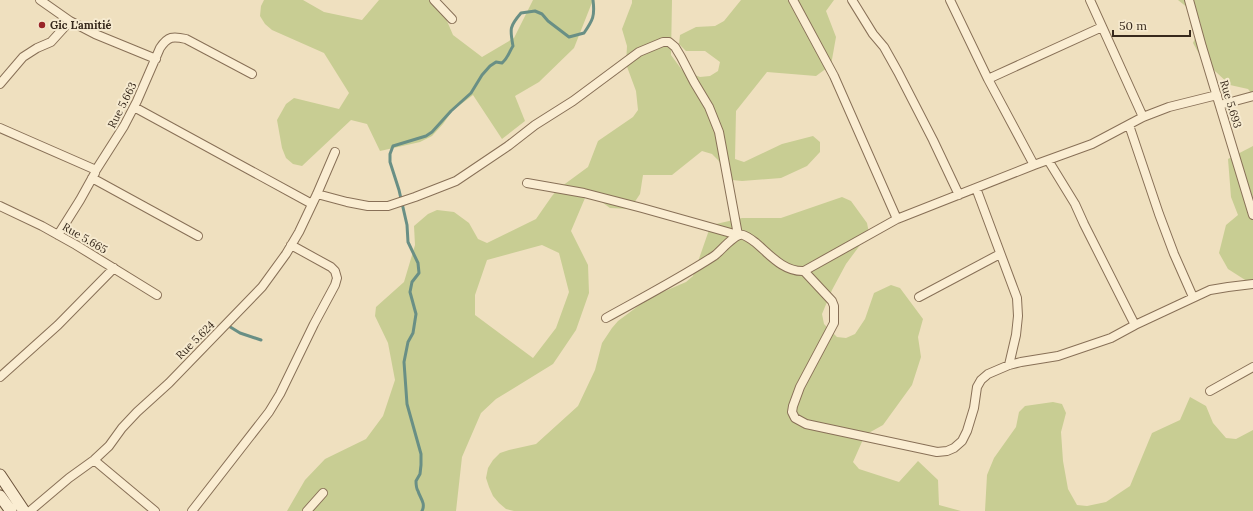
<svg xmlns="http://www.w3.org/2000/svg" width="1253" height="511" viewBox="0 0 1253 511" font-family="Lora,serif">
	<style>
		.green { fill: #c8cd93; fill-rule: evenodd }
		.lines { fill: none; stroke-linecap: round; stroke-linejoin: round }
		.stream { stroke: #698f85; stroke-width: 3 }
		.street-casing { stroke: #887057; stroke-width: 10 }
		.secondary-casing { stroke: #6a513a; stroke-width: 13 }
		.street { stroke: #faedd2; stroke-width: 8 }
		.secondary { stroke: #faedd2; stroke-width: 11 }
		.poi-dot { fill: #992528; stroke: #f6eacf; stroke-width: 1.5 }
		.labels { text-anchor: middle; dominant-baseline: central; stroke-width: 4; stroke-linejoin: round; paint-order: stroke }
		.poi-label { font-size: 11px; font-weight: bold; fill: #37291c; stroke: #f6eacf; text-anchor: start }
		.street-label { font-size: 11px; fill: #37291c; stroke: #f6eacf }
	</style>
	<rect width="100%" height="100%" fill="#efe0bf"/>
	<!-- green -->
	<path class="green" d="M264,0H303L324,12L362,20L379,0H438L453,35L482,57L514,38L533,0H593L574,48L539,82L515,96L525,121L502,139L473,95L452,111L443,124L432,136L420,142L380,151L367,124L351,120L302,166L293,164L286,158L282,148L277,120L286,104L294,98L339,109L349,93L324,53L272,30L265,24L260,16L261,6Z
		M632,0H672L671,55L682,70L700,77L710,76L718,71L720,62L705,51H686L679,44L680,35L696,27L715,26L724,21L741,0H834L826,11L836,37L831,65L816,76L767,72L736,111L735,159L744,162L782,144L813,136L820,142V152L807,166L781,178L742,181L732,180L718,160L712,154L702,151L672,175H643L640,194L630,209L610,208L595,197L585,198L571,231L588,265L589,293L576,330L553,364L496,399L481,413L462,457L456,511H287L305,480L325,459L366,439L383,416L395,380L388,343L375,316L376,307L404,282L415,245L414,226L428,214L437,210L454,212L469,223L478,239L487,243L536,219L552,196L558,189L588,167L598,141L633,117L638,110L636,91L626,64L627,46L622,29L632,3ZM542,245L559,253L569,292L556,328L533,358L475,315V295L487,260Z
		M1178,0H1253V95L1248,89L1230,85L1202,59L1193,43L1201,25L1198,16Z
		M1253,146V285L1228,269L1219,253L1226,225L1238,215L1231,197L1228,159Z
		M842,197L851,201L867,223L869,233L846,264L832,290L822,314L824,324L837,337L846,338L855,334L865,319L874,293L891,285L900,288L923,319L918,337L921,357L912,385L883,425L865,435L853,462L859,469L899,482L918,461L938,480L939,505L961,511H514L506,509L499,503L493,496L489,487L486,478L488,468L493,460L500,453L509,450L536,444L578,406L595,370L602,343L612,328L618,321L649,298L686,282L693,276L709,230L716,224L742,218H781Z
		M1190,397L1206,406L1213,423L1226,438L1236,439L1253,430V511H985L987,475L994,458L1016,427L1019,412L1025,406L1053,402L1062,404L1066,413L1061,432L1063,461L1068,489L1077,505L1087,506L1106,502L1130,486L1152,433L1180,420Z"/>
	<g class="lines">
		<!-- stream -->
		<path class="stream" d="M227,325L240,333L261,340
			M422,511C426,503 420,498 418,491C416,488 416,484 416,481L420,474L421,465V454L407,404L404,362L408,342L413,333L416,314L410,292L412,282L419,273L418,263L408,242L407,225L399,190L390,162V154L393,146L426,136L432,132L451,111L471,93L482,75L490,66L496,62L502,63C508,58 509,52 513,46C510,29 509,27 521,13L535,11L542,14L548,21L569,37L584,33C593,20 595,16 593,0"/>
		<!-- street casing -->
		<g class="street-casing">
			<path id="street" d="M434,0L452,19
				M793,0L834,76L897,219
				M852,0L873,34L884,47L898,72L933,140L959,195
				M950,0L988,79L1034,165L1092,144L1143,117L1169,107L1217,95
				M1090,0L1143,117
				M1189,0L1202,47L1253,215
				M70,21L95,34L156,59
				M988,79L1102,27
				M0,84L23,57L37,48L51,42L70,21L40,0
				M1220,105L1253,96
				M134,107L312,204
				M1129,125L1159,214L1174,254L1193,297
				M0,128L96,170L124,126L137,101L160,48C168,36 173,36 186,39L252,74
				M1048,160L1075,204L1084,224L1135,325
				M92,178L198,236
				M976,188L1017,298L1018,316L1016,335L1009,365
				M317,194L347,202L368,206H388L415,197L456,181L508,146L535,125L573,101L639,52L663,42H669L675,47L681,57L694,82L709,107L719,132L738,235L642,208L584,193L527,183
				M0,206L42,226L76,245L157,295
				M58,235L80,200L95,173
				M804,271L832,301L834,306V323L800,387L793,406L792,412L795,418L806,424L937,452L947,451L954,448L962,441L967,431L974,408L977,387L981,380L988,374L1009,365L1021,362L1058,356L1111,338L1135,325L1210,290L1228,287L1253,284
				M919,297L1000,254
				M606,318C642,298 680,278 714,256C721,251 735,233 743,235C747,236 752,240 756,243C770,255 784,272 804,271L897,219L1034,165
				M0,377L58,325L114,268
				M1210,391L1253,367
				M94,460L155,511
				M30,511L69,478L94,460L109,446L122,428L137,412L169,383L262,287L286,254L299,232L317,194L335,152
				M192,511L269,412L280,394L314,324L335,285L337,278L335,271L331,267L291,245
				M307,511L323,493"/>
		</g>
		<!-- secondary casing -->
		<g class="secondary-casing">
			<path id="secondary" d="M0,475L24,511
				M0,496L11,511"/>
		</g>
		<!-- street -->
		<use href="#street" class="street"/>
		<!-- secondary -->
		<use href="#secondary" class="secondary"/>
	</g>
	<!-- markers -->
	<circle class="poi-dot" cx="42" cy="25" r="4"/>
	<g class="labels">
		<!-- poi labels -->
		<g class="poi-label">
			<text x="50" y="25">Gic L'amitié</text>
		</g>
		<!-- street labels -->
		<g class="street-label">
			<text transform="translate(1231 104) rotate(73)">Rue 5.693</text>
			<text transform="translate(122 105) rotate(-63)">Rue 5.663</text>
			<text transform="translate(85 238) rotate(30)">Rue 5.665</text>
			<text transform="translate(195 340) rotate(-45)">Rue 5.624</text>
		</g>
	</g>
	<!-- scale -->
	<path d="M1113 30v6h77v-6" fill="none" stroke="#37291c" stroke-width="2"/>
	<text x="1119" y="30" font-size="12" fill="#37291c" stroke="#f6eacf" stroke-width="3" paint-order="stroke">50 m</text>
</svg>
